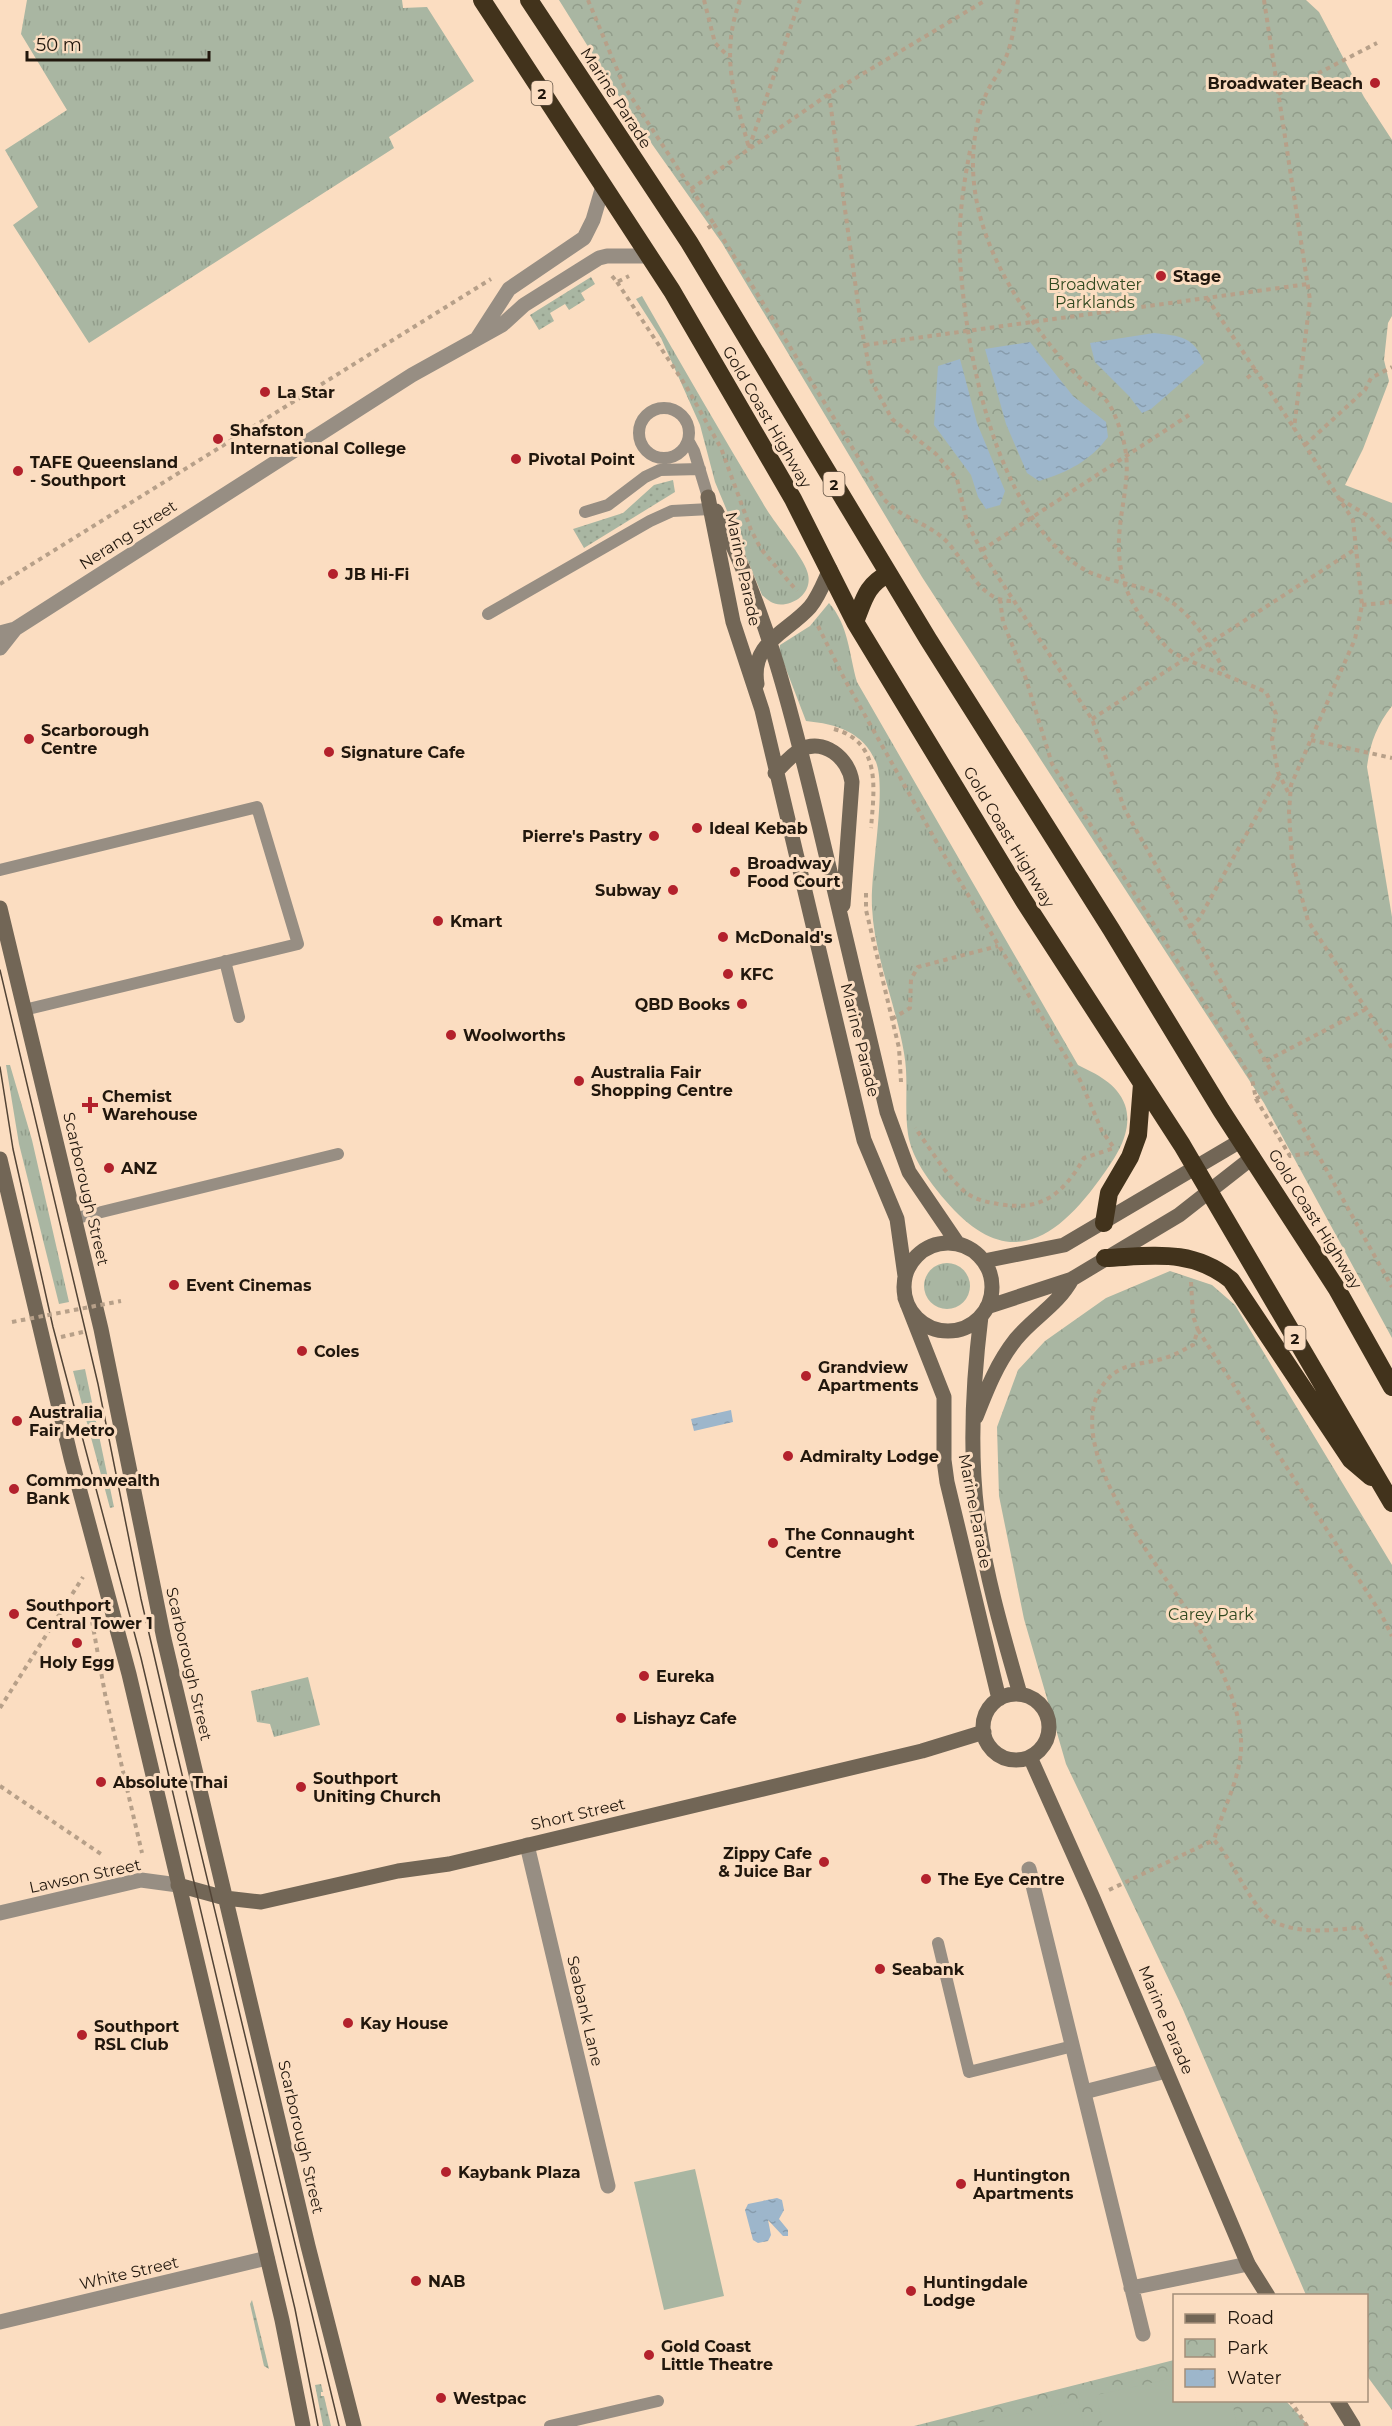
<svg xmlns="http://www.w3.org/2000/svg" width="1392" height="2426" viewBox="0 0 1392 2426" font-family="Montserrat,sans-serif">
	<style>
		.grass { fill: url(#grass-tufts) }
		.park { fill: url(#park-crowns) }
		.garden { fill: url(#garden-dots) }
		.pitch { fill: #a9b6a2 }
		.water { fill: url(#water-ripples) }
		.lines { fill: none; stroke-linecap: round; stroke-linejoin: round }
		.path { stroke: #b7a089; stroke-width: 4; stroke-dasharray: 4.5 4.5; stroke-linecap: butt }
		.lane { stroke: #978e83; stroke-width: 12 }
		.street { stroke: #978e83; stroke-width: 15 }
		.secondary { stroke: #726656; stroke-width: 15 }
		.highway { stroke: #42331c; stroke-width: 18 }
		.tram { stroke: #524436; stroke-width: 1.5 }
		.path-bridge { stroke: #b7a089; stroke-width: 4; stroke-dasharray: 4.5 4.5; stroke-linecap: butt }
		.poi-dot { fill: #b3212c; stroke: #fbddc1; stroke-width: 2 }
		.labels { text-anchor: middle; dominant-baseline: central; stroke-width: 6; stroke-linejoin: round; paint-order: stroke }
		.shield { fill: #fbddc1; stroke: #625243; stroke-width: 1.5 }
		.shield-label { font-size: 15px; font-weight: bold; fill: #21170d }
		.poi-label { font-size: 16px; font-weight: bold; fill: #21170d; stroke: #fbddc1; text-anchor: start }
		.street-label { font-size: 16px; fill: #21170d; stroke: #fbddc1 }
		.park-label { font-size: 16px; fill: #314920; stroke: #fbddc1 }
	</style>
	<defs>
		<pattern id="grass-tufts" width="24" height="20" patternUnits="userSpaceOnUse" patternTransform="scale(1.5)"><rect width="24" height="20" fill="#a9b6a2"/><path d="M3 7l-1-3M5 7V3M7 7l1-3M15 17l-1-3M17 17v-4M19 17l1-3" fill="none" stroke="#919c8a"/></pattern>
		<pattern id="park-crowns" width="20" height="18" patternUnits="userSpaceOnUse" patternTransform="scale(1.5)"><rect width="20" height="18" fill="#a9b6a2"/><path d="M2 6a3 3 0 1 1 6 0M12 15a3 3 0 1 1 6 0" fill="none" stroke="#919c8a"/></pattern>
		<pattern id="garden-dots" width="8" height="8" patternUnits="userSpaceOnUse" patternTransform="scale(1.5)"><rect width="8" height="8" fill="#a9b6a2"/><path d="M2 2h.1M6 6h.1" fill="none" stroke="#919c8a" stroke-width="1.8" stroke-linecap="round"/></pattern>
		<pattern id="water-ripples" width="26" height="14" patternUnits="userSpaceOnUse" patternTransform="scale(1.5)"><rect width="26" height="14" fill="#9db6cb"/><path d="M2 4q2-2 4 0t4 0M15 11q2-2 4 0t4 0" fill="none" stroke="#879cad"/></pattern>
	</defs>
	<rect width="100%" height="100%" fill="#fbddc1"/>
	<!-- grass -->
	<path class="grass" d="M27,0H402L403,8L427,7L474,81L389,137L394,148L89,343L13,225L38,207L5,150L67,110L21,34Z
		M642,296C683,367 724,439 767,510C775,523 804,559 807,571C813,587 802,601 786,604C775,606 770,602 762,595L715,482L700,425L661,338L636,299Z
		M829,603C849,626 849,654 857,682L1078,1065C1096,1074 1117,1083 1125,1105C1134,1132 1115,1158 1100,1179C1053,1244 1005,1271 945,1200C929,1181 912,1159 908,1134C904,1107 909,1079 904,1053C896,1004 874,956 872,907C870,872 887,789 876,762C863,732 837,724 806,721L779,651L780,645L810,626Z
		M6,1065H10L32,1140L69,1302L59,1304L19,1144Z
		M924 1286a23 23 0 1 1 46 0a23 23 0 1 1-46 0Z
		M85,1369L114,1507L110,1508L73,1371Z
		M308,1677L320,1725L274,1737L270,1724L257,1722L251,1691Z"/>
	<!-- park -->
	<path class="park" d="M559,0H1306L1319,12L1364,97L1392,140V316L1388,323L1384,360L1389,381L1363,449L1345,485L1392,503V706C1377,725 1370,743 1367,767L1392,917V1338L1264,1103L922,577L722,243L625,106Z
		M1170,1271L1212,1285L1235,1305L1392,1565V2410L1367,2376L1366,2296L1306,2295L1181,2005L1066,1764L1024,1619L999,1496L997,1427L1018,1370L1045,1341L1106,1298Z
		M1174,2360V2400L1286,2401L1309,2426H914Z"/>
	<!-- garden -->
	<path class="garden" d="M591,277L595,284L581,293L585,300L569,310L565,304L550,313L554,321L539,330L530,315Z
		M673,480L675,492L584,548L573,529L623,513L654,485Z
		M252,2300L269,2369L264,2366L250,2304Z
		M321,2384L323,2392H321V2396H324L331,2426H323L315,2385Z"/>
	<!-- pitch -->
	<path class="pitch" d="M695,2169L724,2296L664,2310L634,2182Z
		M1174,2378V2400L1232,2401L1237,2426H1103L1096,2395Z
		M1078,2400L1084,2426H963Z"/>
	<!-- water -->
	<path class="water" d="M1154,333C1180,336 1194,336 1204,363L1151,409L1142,413L1129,396L1095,362L1090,343Z
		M1030,342L1073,396L1106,422L1108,437C1090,461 1068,472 1039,481L1027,473L1006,424L985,349Z
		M960,359L977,423L1005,491L1000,505L986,509L978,497L971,475L934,425L938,366Z
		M731,1410L733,1422L694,1431L691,1419Z
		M777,2198L782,2200L784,2210L779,2219L788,2230V2236H783L768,2220L771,2235L768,2241L758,2243L753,2240L745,2210L748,2204Z"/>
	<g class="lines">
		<!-- path -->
		<path class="path" d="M588,0L624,86L714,224L705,230
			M704,0L715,43L729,57
			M740,0C720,56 734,93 749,148
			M1018,0C1015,21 1013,42 1004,62C999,74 989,85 985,97C954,182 987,259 1038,329C1051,347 1066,365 1082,380C1089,387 1100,392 1106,400C1112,407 1117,420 1120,429C1133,466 1124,490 1120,526C1115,571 1127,605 1158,637C1163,643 1168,650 1174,653C1204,669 1235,678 1266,692L1276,714L1272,740L1278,772L1290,796
			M1264,0L1310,300L1294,428L1353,520L1362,605L1355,639L1291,785L1289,812L1292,860L1308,921L1392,1048
			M829,94L861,325L872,382L892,419L936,454L957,479L967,522L983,554L1092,719L1125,810L1392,1287
			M1278,94L1377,43
			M749,148L800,0
			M970,151C963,186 958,223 960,259C966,354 995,507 1077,565C1102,582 1132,582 1158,594C1191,610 1211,645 1227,676
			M691,189L829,94L986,0
			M714,224L884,499C901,518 925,522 943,538C966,558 977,603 1014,601
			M612,276L617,282L629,276
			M617,282L686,386L721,448L751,530L761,549L797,591
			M1207,298L1256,371
			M865,345L1308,284
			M1247,378L1256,371L1294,428
			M1305,445L1365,390L1371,378L1392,367
			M1340,499L1370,517L1392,542
			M982,550L1189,415
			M0,584L491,279
			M1000,599L1003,622L1026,679L1052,764L1252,1079L1256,1099L1290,1156L1317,1152
			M1362,605L1392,602
			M818,626L845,680L941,850L1080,1080L1102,1131L1114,1148L1084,1158C1063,1194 1042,1212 998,1204C986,1202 973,1199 964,1191C945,1174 930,1148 915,1128
			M1092,719L1357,548
			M834,729C882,742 874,790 871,828
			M1311,740L1392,758
			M866,893V910L899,1048L901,1082
			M1190,927L1199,919L1279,776
			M892,1019L910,1008L911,979L918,967L998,946
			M1266,1061L1366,1009
			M1256,1099L1279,1085
			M1191,1282L1193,1316L1198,1330L1193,1345C1185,1349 1177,1354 1168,1357C1147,1365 1122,1361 1106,1381C1052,1446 1171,1578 1202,1634C1220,1665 1239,1704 1241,1740C1243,1774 1223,1808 1214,1840
			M1198,1330L1380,1612L1392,1636
			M61,1337L83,1332
			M92,1621L105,1694L142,1853
			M0,1708L83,1577
			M0,1786L104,1856
			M1109,1890L1214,1840C1233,1862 1244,1891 1263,1913C1283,1936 1333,1931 1360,1927L1382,1960L1392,1985
			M1290,2400L1307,2426"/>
		<!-- lane -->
		<path class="lane" d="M639 433a25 25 0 1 1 50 0a25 25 0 1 1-50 0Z
			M688,440L694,451L708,497
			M585,512L608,505L645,477L660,470L700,469
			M488,614L650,521L672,511L710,509
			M0,870L257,807L298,944L24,1010
			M225,961L239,1017
			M73,1219L338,1154
			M938,1943L969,2072L1073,2046
			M550,2426L658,2401"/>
		<!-- street -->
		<path class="street" d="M478,337L509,289L584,238L593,220L603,186
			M0,633L15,629L412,375L502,325L524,305L599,258L607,256H649
			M0,648L15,629
			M527,1845L608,2186
			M1029,1869L1143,2334
			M0,1913L141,1880L178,1885
			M1084,2092L1166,2071
			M1131,2288L1248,2264
			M0,2322L267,2258"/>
		<!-- secondary -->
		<path class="secondary" d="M708,497L733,622L762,710L864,1140L897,1219L905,1276
			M716,511C767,609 793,718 819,825C841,920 864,1016 887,1112L909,1172L958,1244
			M757,684C750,642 787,633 810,607C819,596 824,582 830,569
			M775,773C782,766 791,755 800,750C823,737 849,758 852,782L843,905
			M0,908L101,1329L164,1639L308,2246L354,2426
			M0,1159L71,1458L129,1674L282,2320L303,2426
			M904 1287a44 44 0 1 1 88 0a44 44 0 1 1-88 0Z
			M984,1261L1064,1245L1242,1140
			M905,1298L944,1397V1460L947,1482L999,1699
			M987,1307L1072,1279L1179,1215L1253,1157
			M981,1316C973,1381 969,1446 977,1512C985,1574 1003,1635 1020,1694
			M976,1417C987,1389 997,1363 1016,1339C1035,1316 1057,1306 1072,1279
			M983 1727a33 33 0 1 1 66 0a33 33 0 1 1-66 0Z
			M1030,1757L1093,1898L1248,2264L1268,2296
			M178,1885L225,1898L261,1902L398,1871L449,1864L922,1751L984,1732
			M1337,2400L1353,2426"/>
		<!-- highway -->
		<path class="highway" d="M482,0L672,291L793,499L855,622L1024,901L1182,1145L1392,1503
			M529,0L689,242L928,639L1111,929L1221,1110L1337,1289L1392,1387
			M855,622C864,600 866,585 888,574
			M1104,1223L1109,1193L1130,1157L1138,1135L1142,1084
			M1105,1258C1153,1256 1191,1248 1231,1280L1351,1460L1371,1477"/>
		<!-- tram -->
		<path class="tram" d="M0,970L98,1384L141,1599L174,1741L339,2426
			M0,1067L13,1149L53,1327L141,1658L295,2309L318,2426"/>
		<!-- path-bridge -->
		<path class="path-bridge" d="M12,1322L121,1301"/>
	</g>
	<!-- markers -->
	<g class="poi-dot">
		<circle cx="1375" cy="83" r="6"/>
		<circle cx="1161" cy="276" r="6"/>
		<circle cx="265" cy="392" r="6"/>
		<circle cx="218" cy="439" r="6"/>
		<circle cx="516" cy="459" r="6"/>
		<circle cx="18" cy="471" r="6"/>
		<circle cx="333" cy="574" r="6"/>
		<circle cx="29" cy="739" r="6"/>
		<circle cx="329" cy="752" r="6"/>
		<circle cx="697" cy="828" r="6"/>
		<circle cx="654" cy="836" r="6"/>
		<circle cx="735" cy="872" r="6"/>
		<circle cx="673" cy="890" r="6"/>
		<circle cx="438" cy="921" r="6"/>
		<circle cx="723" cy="937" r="6"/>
		<circle cx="728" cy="974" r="6"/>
		<circle cx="742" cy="1004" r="6"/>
		<circle cx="451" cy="1035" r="6"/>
		<circle cx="579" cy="1081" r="6"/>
		<path d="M87 1096h6v6h6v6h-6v6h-6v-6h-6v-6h6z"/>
		<circle cx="109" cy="1168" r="6"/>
		<circle cx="174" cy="1285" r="6"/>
		<circle cx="302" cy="1351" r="6"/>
		<circle cx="806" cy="1376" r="6"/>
		<circle cx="17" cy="1421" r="6"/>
		<circle cx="788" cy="1456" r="6"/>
		<circle cx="14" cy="1489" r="6"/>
		<circle cx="773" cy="1543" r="6"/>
		<circle cx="14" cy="1614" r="6"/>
		<circle cx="77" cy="1643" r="6"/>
		<circle cx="644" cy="1676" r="6"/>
		<circle cx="621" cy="1718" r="6"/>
		<circle cx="101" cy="1782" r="6"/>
		<circle cx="301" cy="1787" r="6"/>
		<circle cx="824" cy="1862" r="6"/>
		<circle cx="926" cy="1879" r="6"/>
		<circle cx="880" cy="1969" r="6"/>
		<circle cx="348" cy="2023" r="6"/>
		<circle cx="82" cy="2035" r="6"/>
		<circle cx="446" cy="2172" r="6"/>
		<circle cx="961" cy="2184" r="6"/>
		<circle cx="416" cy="2281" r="6"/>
		<circle cx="911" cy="2291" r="6"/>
		<circle cx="649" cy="2355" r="6"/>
		<circle cx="441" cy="2398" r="6"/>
	</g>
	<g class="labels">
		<!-- shield labels -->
		<g class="shield">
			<rect x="531.5" y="81" width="21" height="24" rx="4.5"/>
			<rect x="823.5" y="472" width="21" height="24" rx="4.5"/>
			<rect x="1284.5" y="1326" width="21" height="24" rx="4.5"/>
		</g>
		<g class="shield-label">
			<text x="542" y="93">2</text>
			<text x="834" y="484">2</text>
			<text x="1295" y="1338">2</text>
		</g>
		<!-- poi labels -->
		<g class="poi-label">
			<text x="1363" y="83" text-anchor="end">Broadwater Beach</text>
			<text x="1173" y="276">Stage</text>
			<text x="277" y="392">La Star</text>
			<text x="230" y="430">Shafston<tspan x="230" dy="18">International College</tspan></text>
			<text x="528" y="459">Pivotal Point</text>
			<text x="30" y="462">TAFE Queensland<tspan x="30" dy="18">- Southport</tspan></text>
			<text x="345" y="574">JB Hi-Fi</text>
			<text x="41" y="730">Scarborough<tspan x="41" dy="18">Centre</tspan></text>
			<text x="341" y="752">Signature Cafe</text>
			<text x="709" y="828">Ideal Kebab</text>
			<text x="642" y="836" text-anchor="end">Pierre's Pastry</text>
			<text x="747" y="863">Broadway<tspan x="747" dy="18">Food Court</tspan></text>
			<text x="661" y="890" text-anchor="end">Subway</text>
			<text x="450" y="921">Kmart</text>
			<text x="735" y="937">McDonald's</text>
			<text x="740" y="974">KFC</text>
			<text x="730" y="1004" text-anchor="end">QBD Books</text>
			<text x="463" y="1035">Woolworths</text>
			<text x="591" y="1072">Australia Fair<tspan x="591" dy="18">Shopping Centre</tspan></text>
			<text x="102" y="1096">Chemist<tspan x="102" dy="18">Warehouse</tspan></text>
			<text x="121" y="1168">ANZ</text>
			<text x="186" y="1285">Event Cinemas</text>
			<text x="314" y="1351">Coles</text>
			<text x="818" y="1367">Grandview<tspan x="818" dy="18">Apartments</tspan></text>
			<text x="29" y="1412">Australia<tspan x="29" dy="18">Fair Metro</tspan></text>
			<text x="800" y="1456">Admiralty Lodge</text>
			<text x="26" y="1480">Commonwealth<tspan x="26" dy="18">Bank</tspan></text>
			<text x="785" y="1534">The Connaught<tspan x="785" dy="18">Centre</tspan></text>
			<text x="26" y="1605">Southport<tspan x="26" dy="18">Central Tower 1</tspan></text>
			<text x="77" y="1662" text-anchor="middle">Holy Egg</text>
			<text x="656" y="1676">Eureka</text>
			<text x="633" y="1718">Lishayz Cafe</text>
			<text x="313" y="1778">Southport<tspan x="313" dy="18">Uniting Church</tspan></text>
			<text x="113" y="1782">Absolute Thai</text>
			<text x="812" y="1853" text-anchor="end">Zippy Cafe<tspan x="812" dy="18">&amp; Juice Bar</tspan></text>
			<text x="938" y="1879">The Eye Centre</text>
			<text x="892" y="1969">Seabank</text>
			<text x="360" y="2023">Kay House</text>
			<text x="94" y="2026">Southport<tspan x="94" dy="18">RSL Club</tspan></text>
			<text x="458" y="2172">Kaybank Plaza</text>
			<text x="973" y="2175">Huntington<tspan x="973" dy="18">Apartments</tspan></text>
			<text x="428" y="2281">NAB</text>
			<text x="923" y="2282">Huntingdale<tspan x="923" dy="18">Lodge</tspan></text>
			<text x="661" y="2346">Gold Coast<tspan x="661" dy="18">Little Theatre</tspan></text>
			<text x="453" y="2398">Westpac</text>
		</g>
		<!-- street labels -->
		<g class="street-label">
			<text transform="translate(616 98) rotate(57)">Marine Parade</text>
			<text transform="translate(767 417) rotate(60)">Gold Coast Highway</text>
			<text transform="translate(128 535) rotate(-33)">Nerang Street</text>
			<text transform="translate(743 569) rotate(78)">Marine Parade</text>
			<text transform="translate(1009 837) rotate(59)">Gold Coast Highway</text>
			<text transform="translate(860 1040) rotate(76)">Marine Parade</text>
			<text transform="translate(86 1189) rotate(77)">Scarborough Street</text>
			<text transform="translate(1315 1219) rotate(58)">Gold Coast Highway</text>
			<text transform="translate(975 1511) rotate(79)">Marine Parade</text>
			<text transform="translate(189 1664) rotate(77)">Scarborough Street</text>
			<text transform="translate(578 1814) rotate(-13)">Short Street</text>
			<text transform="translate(85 1876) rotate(-12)">Lawson Street</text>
			<text transform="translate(585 2011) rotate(77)">Seabank Lane</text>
			<text transform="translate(1166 2020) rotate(67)">Marine Parade</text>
			<text transform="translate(301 2137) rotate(77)">Scarborough Street</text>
			<text transform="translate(129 2273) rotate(-13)">White Street</text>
		</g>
		<!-- park labels -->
		<g class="park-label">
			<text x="1095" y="284">Broadwater<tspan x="1095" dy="18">Parklands</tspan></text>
			<text x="1211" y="1614">Carey Park</text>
		</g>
	</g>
	<!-- legend -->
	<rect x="1173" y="2294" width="195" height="108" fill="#fbddc1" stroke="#a48e79" stroke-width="1.5"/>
	<rect x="1185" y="2314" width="30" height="9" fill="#726656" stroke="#a48e79" stroke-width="1.5"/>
	<text x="1227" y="2324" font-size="18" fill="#21170d">Road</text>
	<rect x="1185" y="2339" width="30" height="18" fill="url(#park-crowns)" stroke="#a48e79" stroke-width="1.5"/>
	<text x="1227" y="2354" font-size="18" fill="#21170d">Park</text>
	<rect x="1185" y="2369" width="30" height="18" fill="url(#water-ripples)" stroke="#a48e79" stroke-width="1.5"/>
	<text x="1227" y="2384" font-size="18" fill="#21170d">Water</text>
	<!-- scale -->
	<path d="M27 51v9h182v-9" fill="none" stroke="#21170d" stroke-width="3"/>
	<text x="36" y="51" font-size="18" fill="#21170d" stroke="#fbddc1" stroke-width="4.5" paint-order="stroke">50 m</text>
</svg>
